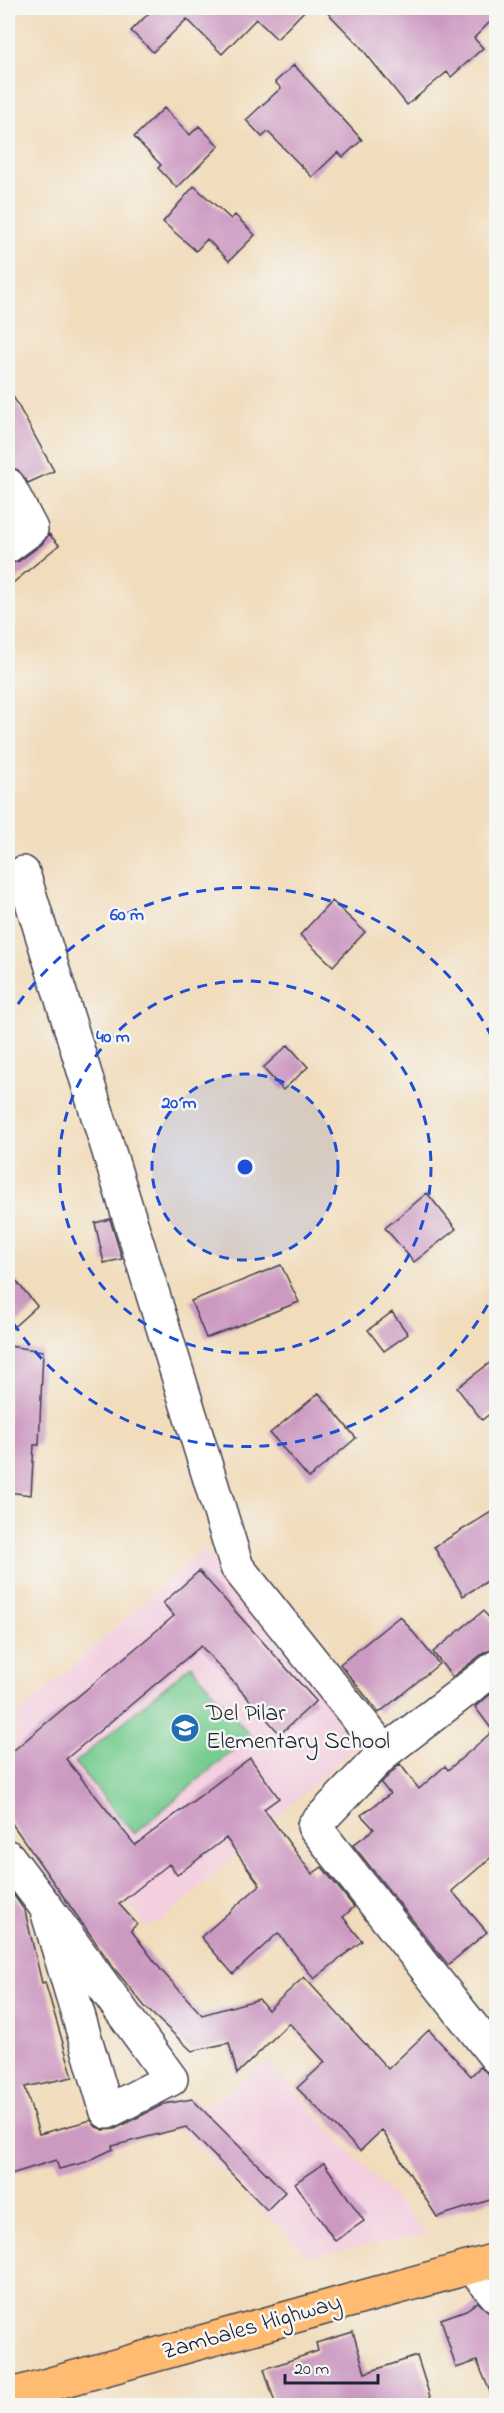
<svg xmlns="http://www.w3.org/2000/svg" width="504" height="2413" viewBox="0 0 504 2413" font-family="'Indie Flower',sans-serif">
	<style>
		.built { fill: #f3cfdf }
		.green { fill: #76cc90; stroke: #4c7766; stroke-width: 1.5 }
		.building { fill: #cc99c1 }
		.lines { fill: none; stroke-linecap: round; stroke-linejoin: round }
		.minor-casing { stroke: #413e4e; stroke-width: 36 }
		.primary-casing { stroke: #413e4e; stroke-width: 36 }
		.minor { stroke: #fff; stroke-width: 33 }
		.primary { stroke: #febb71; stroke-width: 33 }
		.ring { fill: none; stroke: #1d4ed8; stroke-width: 3; stroke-dasharray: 10 8 }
		.labels { text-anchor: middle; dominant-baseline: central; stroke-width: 5; stroke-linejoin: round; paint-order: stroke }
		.poi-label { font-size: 24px; fill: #22223b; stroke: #f6f6f2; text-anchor: start }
		.street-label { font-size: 24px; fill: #22223b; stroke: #f6f6f2 }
		.centre { fill: #1d4ed8; stroke: #f6f6f2; stroke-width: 3 }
		.ring-label { font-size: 18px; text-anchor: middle; font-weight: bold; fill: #1d4ed8; stroke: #f6f6f2; stroke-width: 5; stroke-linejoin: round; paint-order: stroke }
	</style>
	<rect width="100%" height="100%" fill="#f6f6f2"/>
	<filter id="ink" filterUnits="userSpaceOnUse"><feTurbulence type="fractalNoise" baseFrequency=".0167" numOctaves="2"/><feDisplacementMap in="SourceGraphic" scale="12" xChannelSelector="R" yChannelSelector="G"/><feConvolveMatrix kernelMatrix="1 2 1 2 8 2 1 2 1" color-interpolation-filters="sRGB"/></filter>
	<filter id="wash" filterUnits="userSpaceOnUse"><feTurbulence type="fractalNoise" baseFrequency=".008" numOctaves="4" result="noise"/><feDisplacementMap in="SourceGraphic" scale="24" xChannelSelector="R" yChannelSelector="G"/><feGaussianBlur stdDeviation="1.35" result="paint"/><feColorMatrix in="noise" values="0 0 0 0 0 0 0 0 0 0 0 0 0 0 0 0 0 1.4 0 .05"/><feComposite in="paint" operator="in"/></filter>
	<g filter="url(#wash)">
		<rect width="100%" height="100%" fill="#f1dcbb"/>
		<!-- built -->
		<path class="built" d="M203,1549L363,1740L163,1920L147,1927L62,1820L16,1769L17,1716Z
			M267,2061L427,2234L310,2256L180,2129Z"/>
		<!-- green -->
		<path class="green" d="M191,1665L250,1736L134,1834L75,1763Z"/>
		<g id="blocks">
			<!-- building -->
			<path class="building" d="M154,8H307L277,39L256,19L222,54L187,19L153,52L131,31Z
				M323,8H496V16L474,38L483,48L451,77L447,72L407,105L359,45Z
				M294,65L362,140L343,157L338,152L312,177L268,132L262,137L246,120L281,88L275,82Z
				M164,108L190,135L199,126L219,146L177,188L158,168L161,165L134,137Z
				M194,186L231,219L235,215L255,235L229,261L207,239L196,251L163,222Z
				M8,387L54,471L28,483L18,470L8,466Z
				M49,534L59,545L8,587V564L19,561L42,544Z
				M332,901L365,932L333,966L300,935Z
				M288,1045L308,1067L283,1090L263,1068Z
				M427,1193L456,1229L414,1262L385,1228Z
				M110,1219L122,1259L104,1263L95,1223Z
				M281,1265L299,1302L206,1338L191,1301Z
				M8,1271L37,1306L8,1332Z
				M392,1312L408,1334L384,1351L368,1330Z
				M8,1346L43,1351L39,1445H34L31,1495L8,1492Z
				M496,1358V1409L482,1420L457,1388Z
				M319,1393L356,1438L309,1478L270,1433Z
				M496,1509V1576L463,1596L434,1547Z
				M199,1571L316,1701L280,1734L201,1646L66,1759L135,1845L250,1758L279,1798L264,1809L312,1874L322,1867L354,1907L343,1917L362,1941L314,1979L278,1933L233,1974L201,1937L260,1885L226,1838L177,1875L169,1864L119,1904L137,1924L131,1930L161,1970L202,2015L259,1999L268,2010L304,1977L388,2069L429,2030L471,2076L480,2067L489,2074L496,2075V2198L437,2217L382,2130L360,2151L297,2088L325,2062L289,2023L237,2074L229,2043L192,2051L146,2008L113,1967L8,1818V1755L174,1616L163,1603Z
				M483,1611L496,1625V1649L485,1652L452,1677L433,1652Z
				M400,1616L439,1664L379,1713L340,1664Z
				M496,1690V1853L452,1891L487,1932L448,1965L353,1845L374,1829L361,1815L390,1794L381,1783L400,1764L419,1789L445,1766L448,1770L493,1731L475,1707Z
				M8,1887L25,1911L42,1983L45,1982L73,2077L25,2087L39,2134L91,2120L96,2127L104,2130L115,2129L164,2104L192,2099L285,2192L267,2210L186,2127L112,2146L113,2149L86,2162L59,2169L56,2160L8,2175Z
				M324,2163L364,2221L335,2241L295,2183Z
				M478,2302L489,2312L496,2313V2406L477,2361L456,2368L441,2319L466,2310Z
				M353,2332L365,2373L417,2356L433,2406H276L264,2369L318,2351L316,2343Z"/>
		</g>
	</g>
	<g filter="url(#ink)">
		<use href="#blocks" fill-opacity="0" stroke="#413e4e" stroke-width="1.5"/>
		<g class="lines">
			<!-- minor casing -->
			<g class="minor-casing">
				<path id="minor" d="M8,485L31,529L8,546
					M23,873L237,1567L385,1752
					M496,1667L385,1752L314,1826L496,2057
					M8,1857L46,1907
					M46,1907L171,2079L107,2112Z
					M472,2267L496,2295"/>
			</g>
			<!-- primary casing -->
			<g class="primary-casing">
				<path id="primary" d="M8,2396L496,2260"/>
			</g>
			<!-- minor -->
			<use href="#minor" class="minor"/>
			<!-- primary -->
			<use href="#primary" class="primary"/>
		</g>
	</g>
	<!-- distance rings -->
	<circle cx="245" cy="1167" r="93" fill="#1d4ed8" fill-opacity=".12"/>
	<g class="ring">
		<circle cx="245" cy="1167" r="93"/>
		<circle cx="245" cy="1167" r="186"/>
		<path d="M496 1289A279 279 0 0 1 8 1315M8 1019A279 279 0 0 1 496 1045"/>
	</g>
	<!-- icons -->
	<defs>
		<g id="school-disc" transform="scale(1.5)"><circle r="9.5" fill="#1f6fb2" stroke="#f6f6f2"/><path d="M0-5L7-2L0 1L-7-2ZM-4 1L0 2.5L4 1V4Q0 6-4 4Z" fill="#fff"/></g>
	</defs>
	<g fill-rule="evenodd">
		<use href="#school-disc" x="185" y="1728"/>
	</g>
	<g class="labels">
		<!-- poi labels -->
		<g class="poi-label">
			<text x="206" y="1714">Del Pilar<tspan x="206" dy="28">Elementary School</tspan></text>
		</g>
		<!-- street labels -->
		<g class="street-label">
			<text transform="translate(252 2328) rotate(-16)">Zambales Highway</text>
		</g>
	</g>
	<circle cx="245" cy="1167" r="9" class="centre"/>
	<g class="ring-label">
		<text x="127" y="920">60 m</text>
		<text x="113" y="1042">40 m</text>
		<text x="179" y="1108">20 m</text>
	</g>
	<!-- margin -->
	<rect width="504" height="2413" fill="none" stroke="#f6f6f2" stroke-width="30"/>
	<!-- scale -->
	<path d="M285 2374v9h93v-9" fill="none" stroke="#22223b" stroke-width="3"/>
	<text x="294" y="2374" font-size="18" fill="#22223b" stroke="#f6f6f2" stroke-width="4.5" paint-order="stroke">20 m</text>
</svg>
